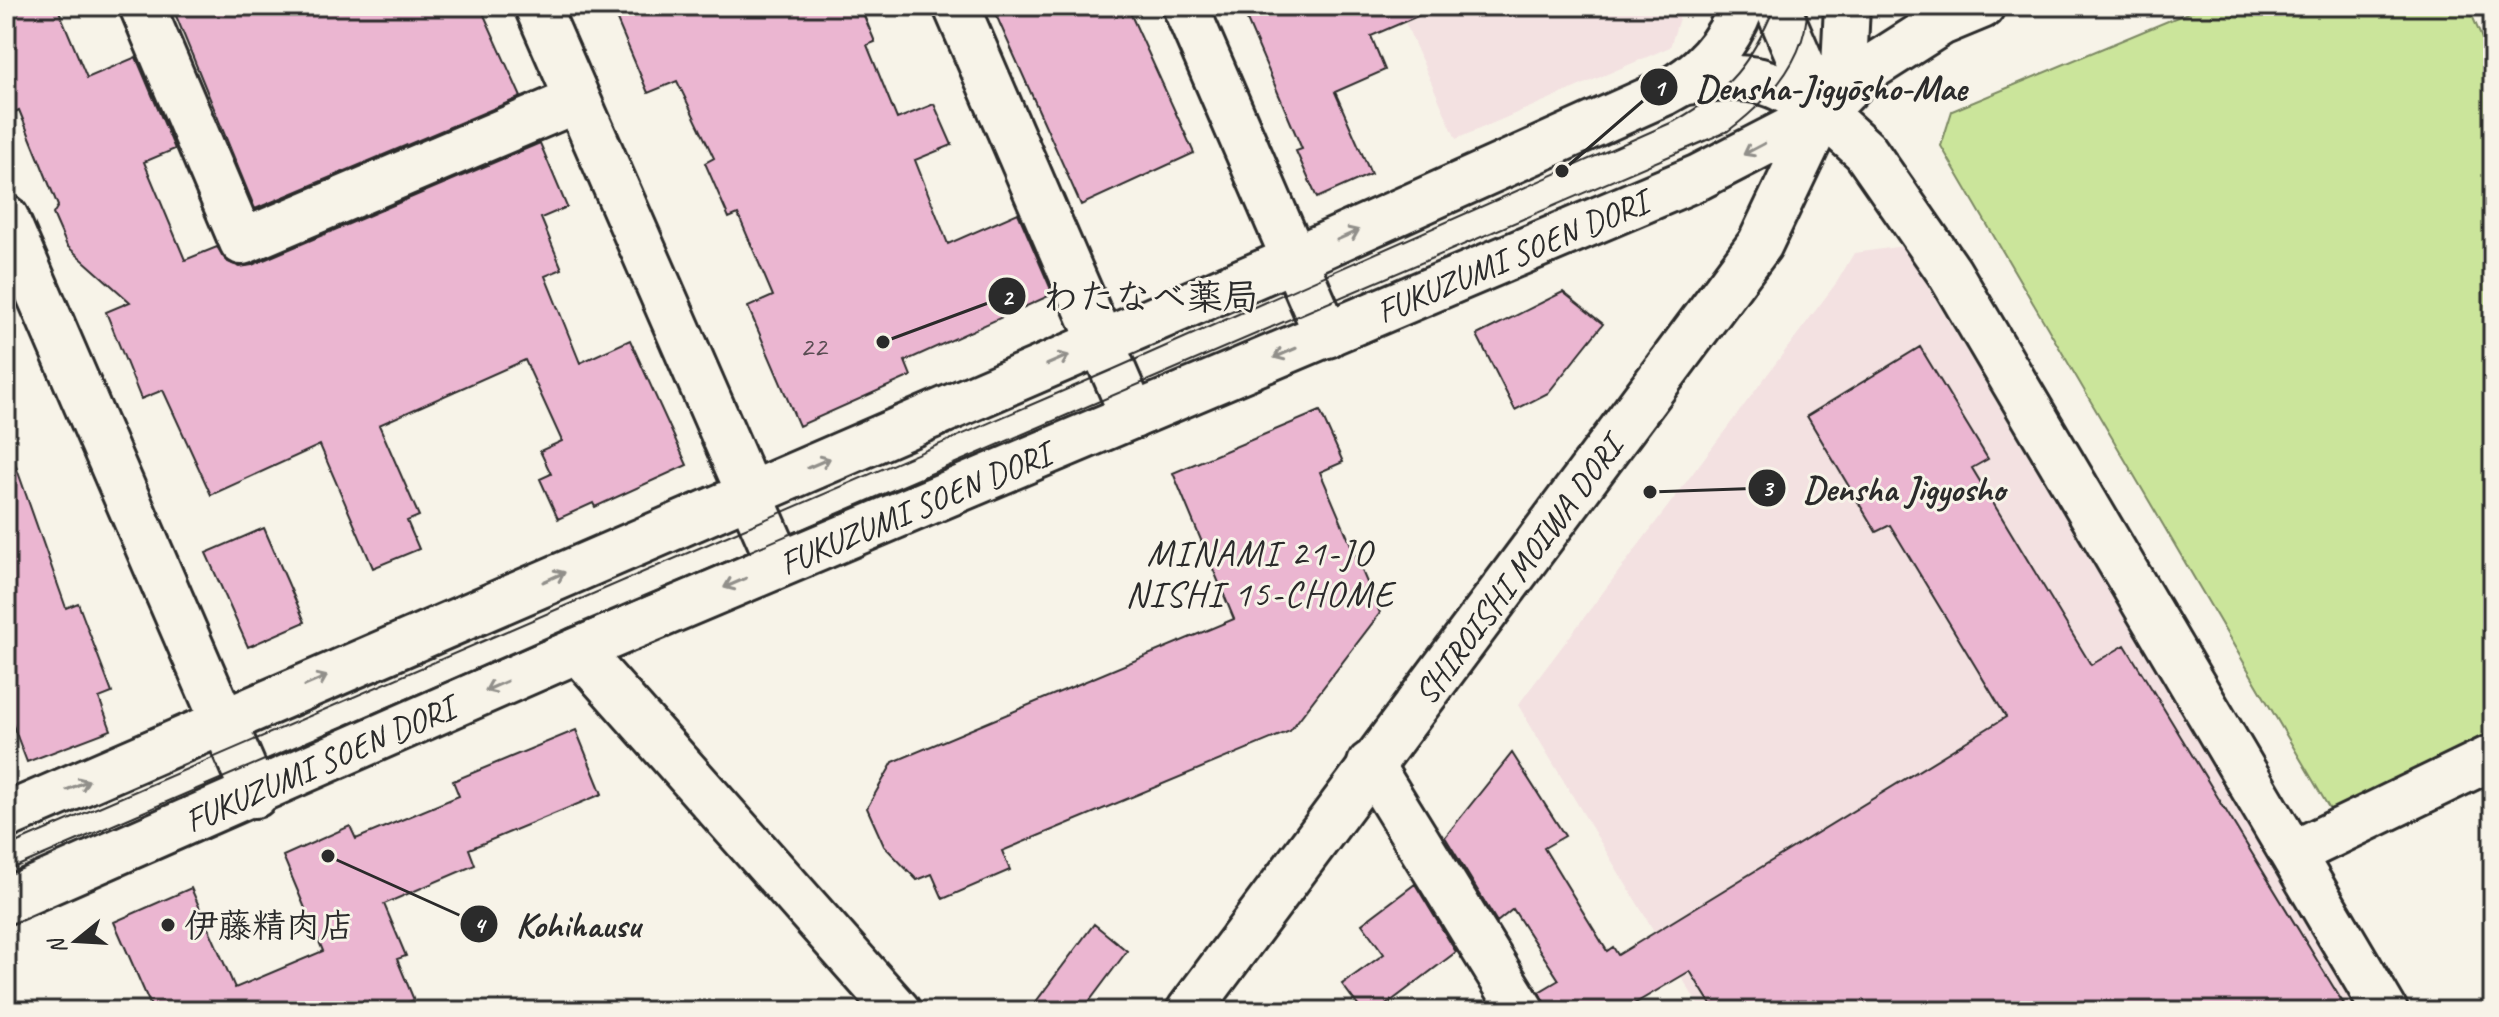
<svg xmlns="http://www.w3.org/2000/svg" width="2499" height="1017" viewBox="0 0 2499 1017" font-family="Caveat,'Klee One',sans-serif">
	<style>
		.built { fill: #f3e1e1 }
		.green { fill: #cbe59b; stroke: #7b8863; stroke-width: 2 }
		.building { fill: #ebb6d1; stroke: #2b2b2b; stroke-width: 2 }
		.lines { fill: none; stroke-linecap: round; stroke-linejoin: round }
		.minor-casing { stroke: #2b2b2b; stroke-width: 50 }
		.tertiary-casing { stroke: #2b2b2b; stroke-width: 50 }
		.secondary-casing { stroke: #2b2b2b; stroke-width: 50 }
		.minor { stroke: #f7f3e8; stroke-width: 44 }
		.tertiary { stroke: #f7f3e8; stroke-width: 44 }
		.secondary { stroke: #f7f3e8; stroke-width: 44 }
		.tram { stroke: #2b2b2b; stroke-width: 2 }
		.oneway { stroke: #918f8a }
		.poi-dot { fill: #2b2b2b; stroke: #f7f3e8; stroke-width: 3 }
		.labels { text-anchor: middle; dominant-baseline: central; stroke-width: 6; stroke-linejoin: round; paint-order: stroke }
		.number-label { font-size: 30px; fill: #5b4e54 }
		.street-label { font-size: 34px; fill: #2b2b2b; stroke: #f7f3e8 }
		.poi-label { font-size: 34px; font-weight: bold; fill: #2b2b2b; stroke: #f7f3e8; text-anchor: start }
		.neighbourhood-label { font-size: 36px; letter-spacing: 2px; fill: #2b2b2b; stroke: #f7f3e8 }
		.leader { fill: none; stroke: #2b2b2b; stroke-width: 3 }
		.callout-dot { fill: #2b2b2b; stroke: #f7f3e8; stroke-width: 3 }
		.mark-label { font-size: 24px; text-anchor: middle; font-weight: bold; fill: #fff }
		.callout-label { font-size: 36px; text-anchor: middle; font-weight: bold; fill: #2b2b2b; stroke: #f7f3e8; stroke-width: 6; stroke-linejoin: round; paint-order: stroke }
	</style>
	<rect width="100%" height="100%" fill="#f7f3e8"/>
	<filter id="ink" filterUnits="userSpaceOnUse"><feTurbulence type="fractalNoise" baseFrequency=".0125" numOctaves="2"/><feDisplacementMap in="SourceGraphic" scale="16" xChannelSelector="R" yChannelSelector="G"/><feConvolveMatrix kernelMatrix="1 2 1 2 8 2 1 2 1" color-interpolation-filters="sRGB"/></filter>
	<g filter="url(#ink)">
		<!-- built -->
		<path class="built" d="M1398,6H1683L1670,47L1456,139Z
			M1904,246L2357,1011H1702L1518,705L1837,282L1854,253Z"/>
		<!-- green -->
		<path class="green" d="M2204,6H2468L2493,64V730L2332,813L1941,146L1952,111Z"/>
		<!-- building -->
		<path class="building" d="M6,6H57L87,78L136,57L175,149L144,162L185,260L217,247L228,262L240,267L252,265L540,143L567,207L541,218L562,269L545,276L580,363L630,340L687,465L595,507L593,503L558,519L540,479L551,474L540,451L562,441L525,360L379,425L419,516L407,521L419,549L373,568L320,445L211,495L163,390L141,399L106,312L130,302L67,246L53,214L58,206L19,110L15,112L6,90Z
			M172,6H480L521,97L255,209Z
			M611,6H860L875,42L867,45L897,119L934,104L952,145L915,160L948,244L1018,213L1053,294L905,361L911,376L799,426L748,307L773,296L738,214L729,218L705,163L714,158L677,81L648,93Z
			M992,6H1127L1194,153L1081,205Z
			M1241,6H1441L1371,36L1385,70L1335,92L1371,174L1317,198L1296,151L1302,149Z
			M1563,292L1603,324L1548,393L1515,410L1477,335Z
			M1920,347L1988,459L1972,468L2091,665L2125,645L2348,1011H1715L1690,971L1622,1011H1547L1539,992L1559,980L1513,909L1497,922L1445,837L1512,753L1565,836L1544,848L1607,951L1613,947L1618,955L2006,717L1890,525L1876,532L1807,416Z
			M1320,411L1343,462L1320,472L1380,613L1290,731L1002,851L1010,870L943,899L932,874L917,880L884,846L867,808L893,762L1234,619L1173,473Z
			M12,455L66,608L78,603L112,693L99,698L111,730L27,762L6,707V456Z
			M264,528L305,622L248,647L206,553Z
			M576,730L602,794L469,849L475,865L384,904L406,956L397,959L414,1000L387,1011H153L114,922L191,888L235,988L323,951L283,856L350,826L356,839L459,796L453,781Z
			M1415,884L1456,952L1378,1011H1362L1342,984L1384,954L1362,924Z
			M1094,924L1127,951L1082,1011H1029Z"/>
		<g class="lines">
			<!-- minor casing -->
			<g class="minor-casing">
				<path id="minor" d="M142,6L242,242L577,100
					M537,6L780,564
					M956,6L1133,416
					M1185,6L1327,335
					M1823,113L1865,151L1949,272L2385,1011
					M6,218L255,795
					M578,650L898,1011
					M1370,764L1522,1011
					M2294,853L2493,757"/>
			</g>
			<!-- tertiary casing -->
			<g class="tertiary-casing">
				<g id="tertiary">
					<path d="M1687,82C1754,73 1767,77 1823,113"/>
					<path d="M6,816L1294,259L1664,93C1701,75 1728,44 1742,6"/>
					<path id="s1" d="M6,901L578,650L1699,177L1823,113L1861,74L1941,23L1982,6"/>
				</g>
			</g>
			<!-- secondary casing -->
			<g class="secondary-casing">
				<g id="secondary">
					<path d="M1777,6L1823,113"/>
					<path id="s2" d="M1189,1011L1760,244L1844,67L1847,6"/>
				</g>
			</g>
			<!-- minor -->
			<use href="#minor" class="minor"/>
			<!-- tertiary -->
			<use href="#tertiary" class="tertiary"/>
			<!-- secondary -->
			<use href="#secondary" class="secondary"/>
			<!-- tram -->
			<path class="tram" d="M6,847L1114,369L1675,121C1730,90 1751,63 1775,6
				M6,871L1728,131C1768,101 1808,59 1807,6"/>
		</g>
		<!-- one-way arrows -->
		<defs><path id="oneway-shaft" d="M-6 0H5M1.5-3L5.5 0L1.5 3" fill="none" stroke-width="1.6" stroke-linecap="round" stroke-linejoin="round" transform="scale(2)"/></defs>
		<g class="oneway">
			<use href="#oneway-shaft" transform="translate(1754 149) rotate(152)"/>
			<use href="#oneway-shaft" transform="translate(1348 235) rotate(-24)"/>
			<use href="#oneway-shaft" transform="translate(1285 353) rotate(157)"/>
			<use href="#oneway-shaft" transform="translate(1058 360) rotate(-23)"/>
			<use href="#oneway-shaft" transform="translate(819 463) rotate(-23)"/>
			<use href="#oneway-shaft" transform="translate(554 577) rotate(-24)"/>
			<use href="#oneway-shaft" transform="translate(735 583) rotate(157)"/>
			<use href="#oneway-shaft" transform="translate(316 681) rotate(-24)"/>
			<use href="#oneway-shaft" transform="translate(496 686) rotate(156)"/>
			<use href="#oneway-shaft" transform="translate(78 785) rotate(-23)"/>
		</g>
	</g>
	<!-- markers -->
	<circle class="poi-dot" cx="168" cy="925" r="8"/>
	<g class="labels">
		<!-- number labels -->
		<g class="number-label">
			<text x="813" y="346">22</text>
		</g>
		<!-- street labels -->
		<g class="street-label">
			<text stroke="none"><textPath href="#s1" startOffset="1638">FUKUZUMI SOEN DORI</textPath></text>
			<text stroke="none"><textPath href="#s1" startOffset="990">FUKUZUMI SOEN DORI</textPath></text>
			<text stroke="none"><textPath href="#s2" startOffset="550">SHIROISHI MOIWA DORI</textPath></text>
			<text stroke="none"><textPath href="#s1" startOffset="342">FUKUZUMI SOEN DORI</textPath></text>
		</g>
		<!-- poi labels -->
		<g class="poi-label">
			<text x="184" y="925">伊藤精肉店</text>
		</g>
		<!-- neighbourhood labels -->
		<g class="neighbourhood-label">
			<text x="1260" y="553">MINAMI 21-JO<tspan x="1260" dy="41">NISHI 15-CHOME</tspan></text>
		</g>
	</g>
	<!-- callouts -->
	<path class="leader" d="M1562 171L1659 87M883 342L1007 296M1650 492L1767 488M328 856L479 924"/>
	<g class="callout-dot">
		<circle cx="1562" cy="171" r="8"/>
		<circle cx="883" cy="342" r="8"/>
		<circle cx="1650" cy="492" r="8"/>
		<circle cx="328" cy="856" r="8"/>
		<circle cx="1659" cy="87" r="20"/>
		<circle cx="1007" cy="296" r="20"/>
		<circle cx="1767" cy="488" r="20"/>
		<circle cx="479" cy="924" r="20"/>
	</g>
	<g class="mark-label">
		<text x="1659" y="96">1</text>
		<text x="1007" y="305">2</text>
		<text x="1767" y="496">3</text>
		<text x="479" y="933">4</text>
	</g>
	<g class="callout-label">
		<text x="1831" y="100">Densha-Jigyōsho-Mae</text>
		<text x="1151" y="309">わたなべ薬局</text>
		<text x="1904" y="501">Densha Jigyosho</text>
		<text x="578" y="937">Kohihausu</text>
	</g>
	<!-- margin -->
	<rect width="2499" height="1017" fill="none" stroke="#f7f3e8" stroke-width="32"/>
	<rect x="16" y="16" width="2467" height="985" fill="none" stroke="#2b2b2b" stroke-width="3" filter="url(#ink)"/>
	<!-- north arrow -->
	<g transform="translate(76 941) rotate(252)" stroke="#f7f3e8" stroke-width="6" paint-order="stroke">
	<path d="M0-6L14 30L0 20L-14 30Z" fill="#2b2b2b"/>
	<text y="-12" font-size="22" font-weight="bold" text-anchor="middle" fill="#2b2b2b">N</text>
	</g>
</svg>
